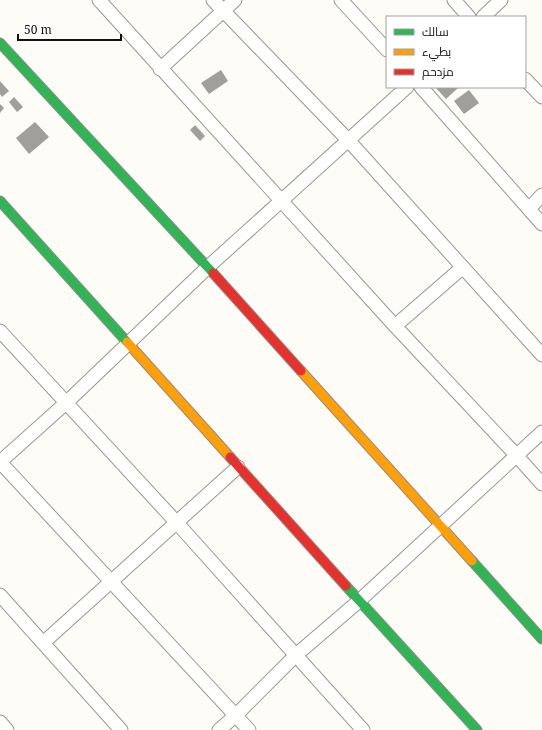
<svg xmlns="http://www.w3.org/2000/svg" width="542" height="730" viewBox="0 0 542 730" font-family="'Noto Serif',Cairo,serif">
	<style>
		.building { fill: #a19f9c }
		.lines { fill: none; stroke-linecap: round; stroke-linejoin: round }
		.street-casing { stroke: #979795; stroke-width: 15 }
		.fast-casing { stroke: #8e8d8b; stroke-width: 11 }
		.slow-casing { stroke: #8e8d8b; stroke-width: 11 }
		.jam-casing { stroke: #8e8d8b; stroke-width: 11 }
		.street { stroke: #fffffe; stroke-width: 13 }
		.fast { stroke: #30b455; stroke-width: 9 }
		.slow { stroke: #ff9f0a; stroke-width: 9 }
		.jam { stroke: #e5322d; stroke-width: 9 }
	</style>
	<rect width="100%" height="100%" fill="#fdfcf7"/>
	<!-- building -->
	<path class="building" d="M221,70L228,81L209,94L201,83Z
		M0,81L9,91L2,97L0,94Z
		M435,87H459L446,99Z
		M469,90L479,103L464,114L454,101Z
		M14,97L23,107L17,112L9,102Z
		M0,104L4,108L0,113Z
		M35,122L49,137L29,154L16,138Z
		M195,125L205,136L200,141L190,130Z"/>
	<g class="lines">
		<!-- street casing -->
		<g class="street-casing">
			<path id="street" d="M99,0L395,326L516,455L542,484
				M213,0L349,141L542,355
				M341,0L387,50
				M454,0L469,17
				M483,17L501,0
				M160,69L235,0
				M525,79L542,97
				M421,87L542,224
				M529,209L542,195
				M395,326L463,267
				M0,331L177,523L363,730
				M0,462L67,402L208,267L407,87
				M0,462L249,730
				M0,595L121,730
				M43,643L238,467
				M0,722L7,730
				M219,730L236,715L296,655L359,601L542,432"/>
		</g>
		<!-- fast casing -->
		<g class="fast-casing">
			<path id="fast" d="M0,43L213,273
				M0,201L127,342
				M472,561L542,639
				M346,586L477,730"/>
		</g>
		<!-- slow casing -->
		<g class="slow-casing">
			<path id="slow" d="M127,342L230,457
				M301,371L472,561"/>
		</g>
		<!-- jam casing -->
		<g class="jam-casing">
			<path id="jam" d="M213,273L301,371
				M230,457L346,586"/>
		</g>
		<!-- street -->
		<use href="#street" class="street"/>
		<!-- fast -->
		<use href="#fast" class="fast"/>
		<!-- slow -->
		<use href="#slow" class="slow"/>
		<!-- jam -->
		<use href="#jam" class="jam"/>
	</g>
	<!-- legend -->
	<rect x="386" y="16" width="140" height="72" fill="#ffffff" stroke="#a0a0a0"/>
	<rect x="394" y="29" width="20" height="6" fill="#30b455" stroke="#a0a0a0"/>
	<text x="422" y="36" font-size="12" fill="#111111">سالك</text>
	<rect x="394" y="49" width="20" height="6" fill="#ff9f0a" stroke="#a0a0a0"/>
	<text x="422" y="56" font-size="12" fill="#111111">بطيء</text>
	<rect x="394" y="69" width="20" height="6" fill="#e5322d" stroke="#a0a0a0"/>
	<text x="422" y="76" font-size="12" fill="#111111">مزدحم</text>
	<!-- scale -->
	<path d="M18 34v6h103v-6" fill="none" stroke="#111111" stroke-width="2"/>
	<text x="24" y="34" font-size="12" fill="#111111" stroke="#ffffff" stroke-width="3" paint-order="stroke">50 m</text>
</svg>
